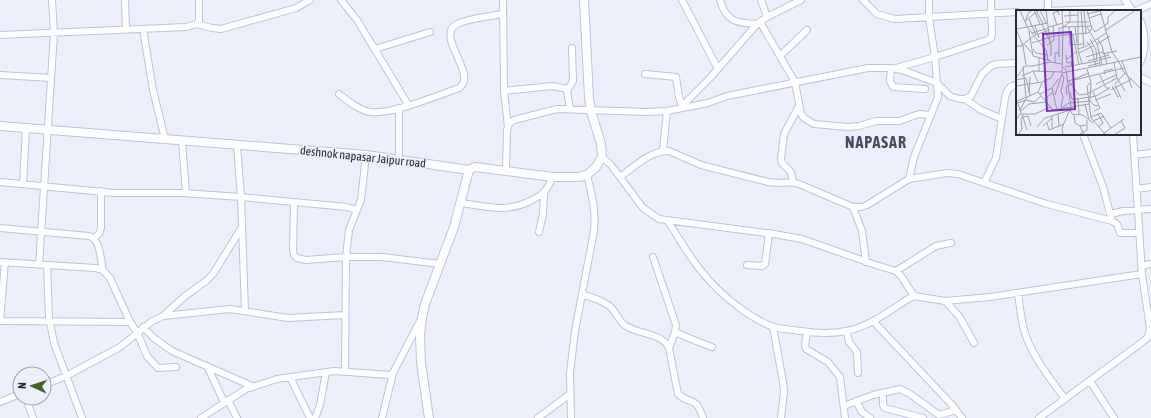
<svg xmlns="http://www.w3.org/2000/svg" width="1151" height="418" viewBox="0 0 1151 418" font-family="'Asap Condensed',sans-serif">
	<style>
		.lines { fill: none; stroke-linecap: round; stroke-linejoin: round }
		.minor-casing { stroke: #bcc3dd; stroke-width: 8 }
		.major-casing { stroke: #bcc3dd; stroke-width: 10 }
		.minor { stroke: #fff; stroke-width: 6 }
		.major { stroke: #fff; stroke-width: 8 }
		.labels { text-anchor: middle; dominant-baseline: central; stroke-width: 3.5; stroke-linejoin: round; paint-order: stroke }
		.street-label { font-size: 12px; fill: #282b35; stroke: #edf0fb }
		.district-label { font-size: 16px; font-weight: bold; letter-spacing: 1px; fill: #474c62; stroke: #edf0fb }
		.inset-road { fill: none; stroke: #9ea1ac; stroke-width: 1 }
		.view { fill: #7b2cbf; fill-opacity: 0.15; stroke: #7b2cbf; stroke-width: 2 }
		.inset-edge { fill: none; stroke: #282b35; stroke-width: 2 }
	</style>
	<rect width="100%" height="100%" fill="#edf0fb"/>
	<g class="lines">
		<!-- minor casing -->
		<g class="minor-casing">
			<path id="minor" d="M125,0L126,30
				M341,0L357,20L409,106
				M503,0L504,91L508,127
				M682,0L718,69
				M720,0C726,22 737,23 757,24
				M761,0L767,17
				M863,0L877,14L895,19L1017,12
				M1048,0V11
				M1125,0L1132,10
				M1046,11L1130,8
				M1136,11L1151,4
				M1140,20C1146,32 1146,51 1140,63
				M760,22L795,82L801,114L804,118L814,124L848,127L859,126L876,121H899L919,114L931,115
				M197,24L212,28L221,29L296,8L310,0
				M143,29L153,90L165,139
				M0,35L186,27L197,24L199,20V0
				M375,49L430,32
				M780,56L807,30
				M891,68L890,81L893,87L925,89
				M896,68L935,57L987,40L991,38L992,34L991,0
				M645,74L676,77L679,97L682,106
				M0,75L51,78
				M1140,77L1151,83
				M504,91L552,86L568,89
				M339,94C348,101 360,111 371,112C391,115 439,95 459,88C479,75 434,36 457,24C469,18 489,17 502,14
				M965,99L981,110L1002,119
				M570,109L567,91L573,81L572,48
				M679,109L710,78L757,24L767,17L801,0
				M1083,134L1103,187L1112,221L1117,224L1120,233H1139
				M182,141L186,193
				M237,146L241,197L245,311
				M663,150L667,111
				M1134,155L1151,153
				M602,157L611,165L643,208L659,219L774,234L802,239L876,265L896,271L901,276L914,296
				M399,160V108
				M506,171L507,130L509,124L514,120L557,109L647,112L667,111L708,103L727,96L868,68H891L902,70L937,83L950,96L960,99H965L971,96L982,74L991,66L996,64L1017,63
				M620,177C634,167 651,150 669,151L701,165L768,182C778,184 789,181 799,184L853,207H861L867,205L909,179L947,173L958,174L1047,204L1112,221
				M909,179L914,157L938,97L935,57L929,18V0
				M0,182L114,193H183L241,197L347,207L357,210
				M793,182L791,172L782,163L781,159L784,134L799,106
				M984,183L996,158L1005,98C1007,91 1009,85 1017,85
				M23,184L26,127
				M1136,189L1151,187
				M294,202L293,251L294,255L297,258L306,260L346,257H382L440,264
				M461,203C486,206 504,213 528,202C543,195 546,192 553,177
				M853,207L862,231L866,262
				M1111,214L1123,211L1151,209
				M668,221C691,259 707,285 744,311C753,317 763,324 774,327C782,329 792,330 801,331C815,333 832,334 846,331C869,327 889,311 908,299L914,296L945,301L990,297L1142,274
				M0,228L89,236C101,240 100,258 103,270
				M539,232L543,214L544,193
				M94,238L99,234L101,228V191
				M653,257L676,325L675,332L669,348
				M0,262L95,268L103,270L110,278L130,322L137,332L147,356L158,368L176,367
				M39,265L54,33L52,0
				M47,265L49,317L54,343L82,418
				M747,265L762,266L765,264L769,233
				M1141,266L1151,264
				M896,271L936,246L951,243
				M582,294C590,297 601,300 608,305C616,310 618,321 626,326C640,335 661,332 669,348L678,394C691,406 695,394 703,418
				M1018,294C1020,306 1021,319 1024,330C1031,355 1050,378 1065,399
				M945,301L959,316L974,343
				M163,316L184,297L206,281L213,274L242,227
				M0,321L130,322
				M0,321L5,262
				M873,321L953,406L962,418
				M143,327L154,338L172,351L252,386
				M773,327L783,382L784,392L781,418
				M847,331L849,342L857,352L858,373
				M675,332L696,341L712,347
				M807,332L805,345L806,349L828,362L840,377L845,418
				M207,366L224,402
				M345,371L346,257L349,230L361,200L366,155
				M290,377L310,418
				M1090,381L1114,418
				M44,385L66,376L120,347L151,322L163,316L230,309L288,318L345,315
				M883,393V405L885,408L923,418
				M26,398L33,418
				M228,400L237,418
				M856,401L862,412L870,418
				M0,402L20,394
				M844,406L873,395L900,389L910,394L939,415L956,410
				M201,418L246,389L277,379L334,371L390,375L393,373L395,369L420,321
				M315,418L320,405L326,372
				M382,418L393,373
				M538,418L570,394
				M571,418L570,373L575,331L594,231C596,209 592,196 587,175
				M1039,418L1141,343L1148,337L1150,328L1142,274L1133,134"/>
		</g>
		<!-- major casing -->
		<g class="major-casing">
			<path id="major" d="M0,126L366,155L469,170
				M469,170L475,167L553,177H578L587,175L596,167L602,157L601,144L591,111L589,98L584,0
				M429,418L421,363L420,336L422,318L425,304L454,227L469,170"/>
		</g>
		<!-- minor -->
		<use href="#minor" class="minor"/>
		<!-- major -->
		<use href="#major" class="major"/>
	</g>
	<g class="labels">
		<!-- street labels -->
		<g class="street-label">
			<text transform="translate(363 157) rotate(6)">deshnok napasar Jaipur road</text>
		</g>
		<!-- district labels -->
		<g class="district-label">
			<text x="876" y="142">NAPASAR</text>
		</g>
	</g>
	<!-- overview -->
	<g transform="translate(1016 10)">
		<rect width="125" height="125" fill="#edf0fb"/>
		<path class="inset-road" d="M4,0L9,12M18,0L24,14M24,0L30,13M30,0L34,32M46,0L47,17L75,16M54,0V12L47,17L46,63L125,47M62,0V40L66,54M68,0L70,24M84,0L96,42L103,52M21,2L27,14M71,4L84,1M48,6L62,5M73,8L85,4M13,9L20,25M10,10L12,3L17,0M49,12H73M26,14L35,34V46M41,15L37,3L42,1L43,5M19,16L23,28M11,17L9,11L23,0M11,17L32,13M33,17L47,13M53,17L54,35L67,34M59,17L61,33M71,17L81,34L86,55M0,19L11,17L30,40L32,50L35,51M0,19L7,36M77,19L79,22L92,13V7L100,0M90,20L120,0M13,21L17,46L32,50M16,23L33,18M57,25L63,55M38,26L72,23L76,19L71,0M81,28L86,36L91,54M71,32L76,39L80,56M16,33L38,26M8,34L16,43M81,34L94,26M6,35L19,25L34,20M31,35L38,30L37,16M0,36H7L10,55M69,37L90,23M17,39L20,43L32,45M62,39L68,37L65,0M63,43L77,36M86,44L101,41M50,45L51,53L55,52L56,56M43,47V18H47M70,47L87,42M50,50L60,42M72,51L93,45M106,51L116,78M103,52L107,61L124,78M39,53V43H43M98,53L101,68L109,81M72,56L84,53M84,56L83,50L95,47M47,57L50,60L55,97L46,118L47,125M49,57L81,51L80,40L74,29M71,59L75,72L71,76L75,108L90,125M17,61L22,72M23,62V48M89,64L88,61L97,59M84,65L90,78H94M6,66L17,61L46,62M0,68L9,56H17L34,52L46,54M51,69L63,85L71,84M0,70L10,68L14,85M53,71L73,63M56,73L58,70L108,58M80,74L100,65M99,74L109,63M99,75L105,88M0,76L26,72L35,68L38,62M96,76L102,87L104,85M95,80L116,69M22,82L37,100L73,94M54,82L56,89H61L80,86L94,78M77,82L84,98L78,101M13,83L14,67M24,84L36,78M71,84L101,68M39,85L46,64M51,85L50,77L57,73M11,87L22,82L26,73M0,88L5,103L0,110M62,88L63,104M28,90L37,82M79,90L95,84M2,91L10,87L7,56M74,91L75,73M2,93L10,90L18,92L25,86M69,94L73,110L77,113M45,97L47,87L45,81L48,68L46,64M44,99L53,93L74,91L78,95L82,96M54,99L56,104L67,105L72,109M4,100L11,87M41,100L36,78L43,68M5,101L13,94L30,92M5,104H19L34,97M6,104L11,120M42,104L43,116M42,104L54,100M58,105L59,113L64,116M75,107L85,103L95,118L86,125M5,108L12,106L15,116M77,111L88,106M31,113L33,120L48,114M27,116L36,108M21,117L29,108L42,104M82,117L87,113L82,104M95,118L108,109M36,119V106M2,125L6,119L5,108M62,125L71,120V110M68,125L64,116L70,115M98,125L109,118L105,111"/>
		<path class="view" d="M55,22L59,99L31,101L27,24Z"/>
		<rect width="125" height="125" class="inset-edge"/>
	</g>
	<!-- north arrow -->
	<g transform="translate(32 386) rotate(273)"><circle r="19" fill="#edf0fb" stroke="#9ea1ac"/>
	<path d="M0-3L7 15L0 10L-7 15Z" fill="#3f651f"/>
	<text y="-6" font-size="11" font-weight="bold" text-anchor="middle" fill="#282b35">N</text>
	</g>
</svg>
